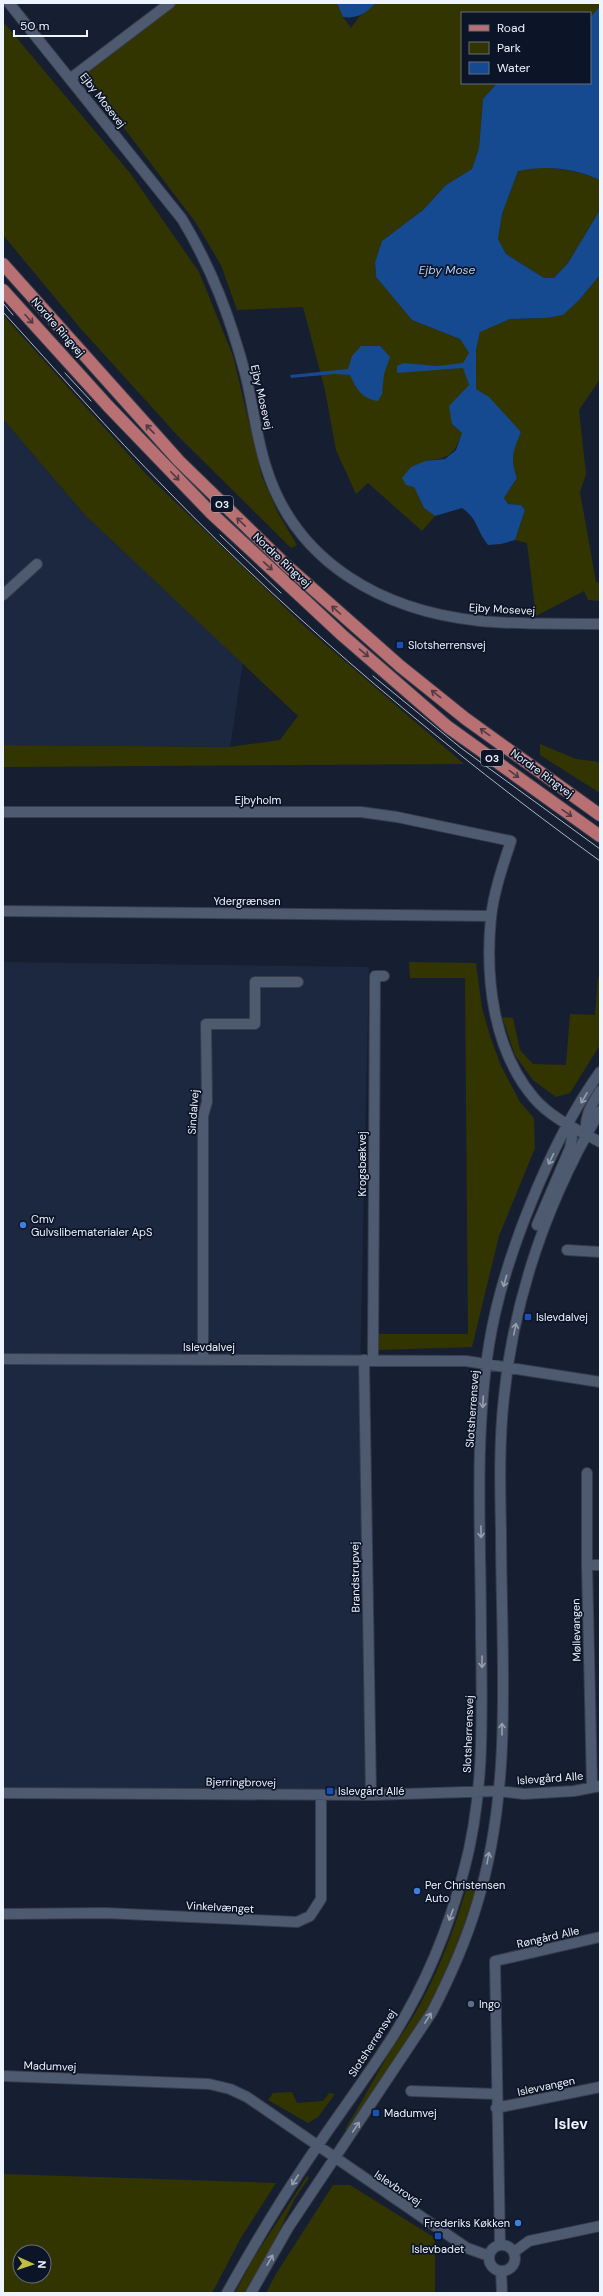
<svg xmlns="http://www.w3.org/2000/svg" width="603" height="2296" viewBox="0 0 603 2296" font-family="'DM Sans',sans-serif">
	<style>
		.built { fill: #1c2840 }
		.green { fill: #333500; fill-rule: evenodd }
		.water { fill: #154990 }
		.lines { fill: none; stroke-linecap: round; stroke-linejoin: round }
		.minor-casing { stroke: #373c4b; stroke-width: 12 }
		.major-casing { stroke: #373c4b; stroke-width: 14 }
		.minor { stroke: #4e5a70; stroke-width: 10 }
		.major { stroke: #b87072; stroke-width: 12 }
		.tram { stroke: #aeb5c2; stroke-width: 1 }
		.oneway { stroke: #513945 }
		.oneway2 { stroke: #969fb0 }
		.transit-dot { fill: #1a4fb4; stroke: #0c1527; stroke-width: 1.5 }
		.shop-dot { fill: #3f7fe0; stroke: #0c1527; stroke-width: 1.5 }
		.service-dot { fill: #5c6f8a; stroke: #0c1527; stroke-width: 1.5 }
		.labels { text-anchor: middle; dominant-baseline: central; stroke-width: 3.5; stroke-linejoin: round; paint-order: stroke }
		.shield { fill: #0c1527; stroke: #aab1be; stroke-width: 1 }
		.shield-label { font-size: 10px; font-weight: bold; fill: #eef4fe }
		.street-label { font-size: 11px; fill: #eef4fe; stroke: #0c1527 }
		.poi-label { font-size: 11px; fill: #eef4fe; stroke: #0c1527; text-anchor: start }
		.water-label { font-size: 12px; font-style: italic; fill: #b0ccf4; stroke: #0c1527 }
		.district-label { font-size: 15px; font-weight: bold; fill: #eef4fe; stroke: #0c1527 }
	</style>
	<rect width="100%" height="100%" fill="#151f31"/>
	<!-- built -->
	<path class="built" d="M3,419L85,515L243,663L230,747L3,745Z
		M3,962L369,967L360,1374L367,1789L3,1788Z"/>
	<!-- green -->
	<path class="green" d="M176,3H337L343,17L351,28L359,17L376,3H600L598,10L590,18V13H462V83H497L483,99L479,148L472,169L446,185L423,210L382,241L375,262L376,277L412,320L460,339L469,353L464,368L469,385L452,424L462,433C453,457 449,458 425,461L414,487L424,508L435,516L422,531L368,483L356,494L336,450L325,390L303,307L237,310L221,265L196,223L83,74Z
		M5,24L130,173L199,272L233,356L262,477L278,513L297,545L291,548L178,436L81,329L3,235V26Z
		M536,167C558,168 580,171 600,180V210L568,263L554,278H544L506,254L498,239L502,214L518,171Z
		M600,275V379L579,410L586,474L580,492L596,582L600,583V601L588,600L584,591L536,616L527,543L515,540L525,510L521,505L508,504L504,498L517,478C510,458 513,451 521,432L476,389V350L480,331L510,319L545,318L580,299Z
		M3,315L146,474L303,625L464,764L3,767V745L230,747L280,740L298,716L85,515L3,419Z
		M540,744L576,759L600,762V793L540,755Z
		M409,962L476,963L482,1008L490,1036L501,1066L520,1102L534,1118L535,1148L499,1236L472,1347L379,1350V1334H468L465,978H410Z
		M598,977H600V1045L570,1093L556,1097L533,1080L515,1055L502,1017L513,1018L520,1050L533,1064L566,1065L570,1014L595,1015Z
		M469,1880L478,1882C464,1929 446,1974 423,2017C401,2056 372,2093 347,2131L345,2129C358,2109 368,2089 380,2069C391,2048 406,2030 417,2010C440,1969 456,1925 469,1880Z
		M292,2092L297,2103L323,2101L329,2093L335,2094L318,2117L308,2123L268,2100L273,2093Z
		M3,2174L276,2183L242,2236L212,2293H3ZM20,2252H44V2276H20Z
		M307,2176L309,2178L294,2200L277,2236L245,2293H235L253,2259Z
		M333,2185H350L435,2238V2293H266L276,2274Z"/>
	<!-- water -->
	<path class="water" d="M337,3H376C365,13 359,19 343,17Z
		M600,6V180C574,168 545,165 518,171L502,214L498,239L506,254L544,278H554L568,263L600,210V275L580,299L563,315L545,318L510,319L480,332L476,350V389L489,397L521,432C513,452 510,458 517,478L504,498L508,504L521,505L525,510L515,540L501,544L488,545C476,530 478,519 462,508L435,516L424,508L414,487L406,485L402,478L411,467L425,461L445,459L456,450L462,433L452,424L449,406L469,385L463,368L397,373V366L403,363L437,366L463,363L469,353L460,339L412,320L376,277L375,262L382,241L423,210L446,185L472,169L479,148L483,99L497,83H590V18Z
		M361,346H380L390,357L384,374L382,394L378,401C361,398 357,390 350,375L335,374L291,378L290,375L348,369L352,356Z"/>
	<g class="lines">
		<!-- minor casing -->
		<g class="minor-casing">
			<path id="minor" d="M9,3L182,219C212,269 230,317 245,373C253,404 256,436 266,467C296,564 384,611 480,621C519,625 560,623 600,624
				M71,78L170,3
				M3,595L37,564
				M3,812H361L397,817L511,841C503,865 494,891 491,917C485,978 493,1050 534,1098C551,1118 578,1130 600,1142
				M3,911L491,916
				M586,1134C584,1116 591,1106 600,1091
				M537,1225L570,1148L572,1138L568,1124
				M567,1250L600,1252
				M3,1359L466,1361L600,1382
				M203,1359V1116L207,1102L206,1024H255V982H298
				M373,1359L375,976H384
				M364,1360L371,1795
				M587,1473V1565L592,1787
				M587,1565H600
				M3,1793L371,1795L498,1791L524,1794L574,1791L600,1786
				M3,1914L105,1913L297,1922L310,1916L321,1899V1795
				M3,2076L209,2084L230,2089L247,2097L467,2248L489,2256
				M411,2091L496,2094
				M496,2108L600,2087
				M500,2244L495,1961L600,1937
				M489 2258a13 13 0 1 1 26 0a13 13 0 1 1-26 0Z
				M514,2252L529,2241L600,2226
				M501,2271L502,2293
				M227,2293C251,2250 275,2209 302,2169C332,2123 366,2079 395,2033C426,1983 449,1927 464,1870C485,1793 482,1713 481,1634C481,1538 474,1440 489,1345C502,1262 551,1140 600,1072
				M251,2293L288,2228L432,2012C450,1977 466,1941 477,1904C514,1785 501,1655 501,1532C500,1487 499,1441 504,1397C514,1296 549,1198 600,1111"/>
		</g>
		<!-- major casing -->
		<g class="major-casing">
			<path id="major" d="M3,264L179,461L287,566L400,666L466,719L600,815
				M3,290L108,406L211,513L342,635L448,727L600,836"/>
		</g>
		<!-- minor -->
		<use href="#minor" class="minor"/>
		<!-- major -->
		<use href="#major" class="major"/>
		<!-- tram -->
		<path class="tram" d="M3,303L13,315
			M3,312C57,371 110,432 166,489C299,626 445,749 600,861
			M65,373L91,401
			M220,535L281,593
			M373,676L461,748L600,849"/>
	</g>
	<!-- one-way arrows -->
	<defs><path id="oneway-shaft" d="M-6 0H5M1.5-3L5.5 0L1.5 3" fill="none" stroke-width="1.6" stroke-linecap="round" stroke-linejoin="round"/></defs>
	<g class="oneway">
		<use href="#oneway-shaft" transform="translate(29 319) rotate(48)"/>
		<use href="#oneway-shaft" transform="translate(150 429) rotate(-133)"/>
		<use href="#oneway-shaft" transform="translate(175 476) rotate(46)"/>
		<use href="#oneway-shaft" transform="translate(241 522) rotate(-136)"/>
		<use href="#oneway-shaft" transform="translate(268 566) rotate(43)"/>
		<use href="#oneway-shaft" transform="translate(336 610) rotate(-138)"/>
		<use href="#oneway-shaft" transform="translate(364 653) rotate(40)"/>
		<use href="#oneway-shaft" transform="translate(436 694) rotate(-142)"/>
		<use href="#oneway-shaft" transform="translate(485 732) rotate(-144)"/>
		<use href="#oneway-shaft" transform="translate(514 774) rotate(36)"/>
		<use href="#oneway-shaft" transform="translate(567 813) rotate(35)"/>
	</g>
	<g class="oneway2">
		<use href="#oneway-shaft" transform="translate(584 1098) rotate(120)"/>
		<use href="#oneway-shaft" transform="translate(551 1159) rotate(116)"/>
		<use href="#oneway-shaft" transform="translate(505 1281) rotate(106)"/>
		<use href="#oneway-shaft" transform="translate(515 1329) rotate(-78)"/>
		<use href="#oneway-shaft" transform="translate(483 1402) rotate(93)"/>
		<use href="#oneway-shaft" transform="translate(481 1532) rotate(89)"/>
		<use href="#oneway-shaft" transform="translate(482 1662) rotate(90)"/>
		<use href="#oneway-shaft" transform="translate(502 1729) rotate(-90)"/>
		<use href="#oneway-shaft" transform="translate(488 1858) rotate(-80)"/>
		<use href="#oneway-shaft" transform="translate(451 1915) rotate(110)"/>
		<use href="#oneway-shaft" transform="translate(428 2018) rotate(-58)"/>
		<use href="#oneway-shaft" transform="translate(356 2127) rotate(-56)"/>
		<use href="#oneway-shaft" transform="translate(295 2180) rotate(123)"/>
		<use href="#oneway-shaft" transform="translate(270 2260) rotate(-61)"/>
	</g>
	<!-- markers -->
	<g class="transit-dot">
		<rect x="396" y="641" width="8" height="8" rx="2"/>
		<rect x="524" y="1313" width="8" height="8" rx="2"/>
		<rect x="326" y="1787" width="8" height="8" rx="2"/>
		<rect x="372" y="2109" width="8" height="8" rx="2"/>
		<rect x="434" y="2232" width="8" height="8" rx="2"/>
	</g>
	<g class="shop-dot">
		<circle cx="23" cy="1225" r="4"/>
		<circle cx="417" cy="1891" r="4"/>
		<circle cx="518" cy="2223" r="4"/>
	</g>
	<circle class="service-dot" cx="471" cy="2004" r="4"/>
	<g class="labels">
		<!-- shield labels -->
		<g class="shield">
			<rect x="211" y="496" width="22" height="16" rx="3"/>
			<rect x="481" y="750" width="22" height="16" rx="3"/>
		</g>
		<g class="shield-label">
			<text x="222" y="504">O3</text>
			<text x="492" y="758">O3</text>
		</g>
		<!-- street labels -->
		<g class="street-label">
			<text transform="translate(103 100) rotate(52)">Ejby Mosevej</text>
			<text transform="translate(58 327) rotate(49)">Nordre Ringvej</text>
			<text transform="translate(262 397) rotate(77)">Ejby Mosevej</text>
			<text transform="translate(282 560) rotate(43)">Nordre Ringvej</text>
			<text transform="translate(502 609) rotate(3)">Ejby Mosevej</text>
			<text transform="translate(542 773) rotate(36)">Nordre Ringvej</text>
			<text x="258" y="800">Ejbyholm</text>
			<text x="247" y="901">Ydergrænsen</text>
			<text transform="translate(193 1112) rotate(-86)">Sindalvej</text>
			<text transform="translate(362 1164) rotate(-90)">Krogsbækvej</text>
			<text x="209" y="1347">Islevdalvej</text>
			<text transform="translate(472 1409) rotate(-86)">Slotsherrensvej</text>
			<text transform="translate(355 1577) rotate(-91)">Brandstrupvej</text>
			<text transform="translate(576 1630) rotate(-91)">Møllevangen</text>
			<text transform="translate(468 1734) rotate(-88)">Slotsherrensvej</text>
			<text transform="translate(550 1778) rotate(-4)">Islevgård Alle</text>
			<text transform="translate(241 1782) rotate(1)">Bjerringbrovej</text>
			<text transform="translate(220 1907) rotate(3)">Vinkelvænget</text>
			<text transform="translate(548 1937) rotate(-13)">Røngård Alle</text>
			<text transform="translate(372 2043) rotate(-57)">Slotsherrensvej</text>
			<text transform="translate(50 2066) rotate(2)">Madumvej</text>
			<text transform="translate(546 2086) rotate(-12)">Islevvangen</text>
			<text transform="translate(398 2188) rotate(34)">Islevbrovej</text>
		</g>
		<!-- poi labels -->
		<g class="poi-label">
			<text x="408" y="645">Slotsherrensvej</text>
			<text x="31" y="1219">Cmv<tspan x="31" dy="13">Gulvslibematerialer ApS</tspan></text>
			<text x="536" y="1317">Islevdalvej</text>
			<text x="338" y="1791">Islevgård Allé</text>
			<text x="425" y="1885">Per Christensen<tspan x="425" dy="13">Auto</tspan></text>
			<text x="479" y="2004">Ingo</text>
			<text x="384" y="2113">Madumvej</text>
			<text x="510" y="2223" text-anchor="end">Frederiks Køkken</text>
			<text x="438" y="2249" text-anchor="middle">Islevbadet</text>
		</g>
		<!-- water labels -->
		<g class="water-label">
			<text x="447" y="270">Ejby Mose</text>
		</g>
		<!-- district labels -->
		<g class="district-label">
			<text x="571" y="2124">Islev</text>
		</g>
	</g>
	<!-- border -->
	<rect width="603" height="2296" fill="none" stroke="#eef4fe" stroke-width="8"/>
	<!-- legend -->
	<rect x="461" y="12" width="130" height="72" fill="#0c1527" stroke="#666e7d"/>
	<rect x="469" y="25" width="20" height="6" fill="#b87072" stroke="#666e7d"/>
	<text x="497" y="32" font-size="12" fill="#eef4fe">Road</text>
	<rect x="469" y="42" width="20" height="12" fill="#333500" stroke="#666e7d"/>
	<text x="497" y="52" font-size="12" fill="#eef4fe">Park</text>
	<rect x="469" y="62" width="20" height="12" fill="#154990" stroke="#666e7d"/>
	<text x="497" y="72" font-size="12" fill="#eef4fe">Water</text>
	<!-- north arrow -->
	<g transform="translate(32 2264) rotate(93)"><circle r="19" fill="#0c1527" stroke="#666e7d"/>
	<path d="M0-3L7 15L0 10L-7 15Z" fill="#bebf42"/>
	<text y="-6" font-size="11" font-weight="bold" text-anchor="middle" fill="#eef4fe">N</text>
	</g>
	<!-- scale -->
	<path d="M14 30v6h73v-6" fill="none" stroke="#eef4fe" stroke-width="2"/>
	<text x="20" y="30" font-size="12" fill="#eef4fe" stroke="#0c1527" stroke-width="3" paint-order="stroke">50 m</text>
</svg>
